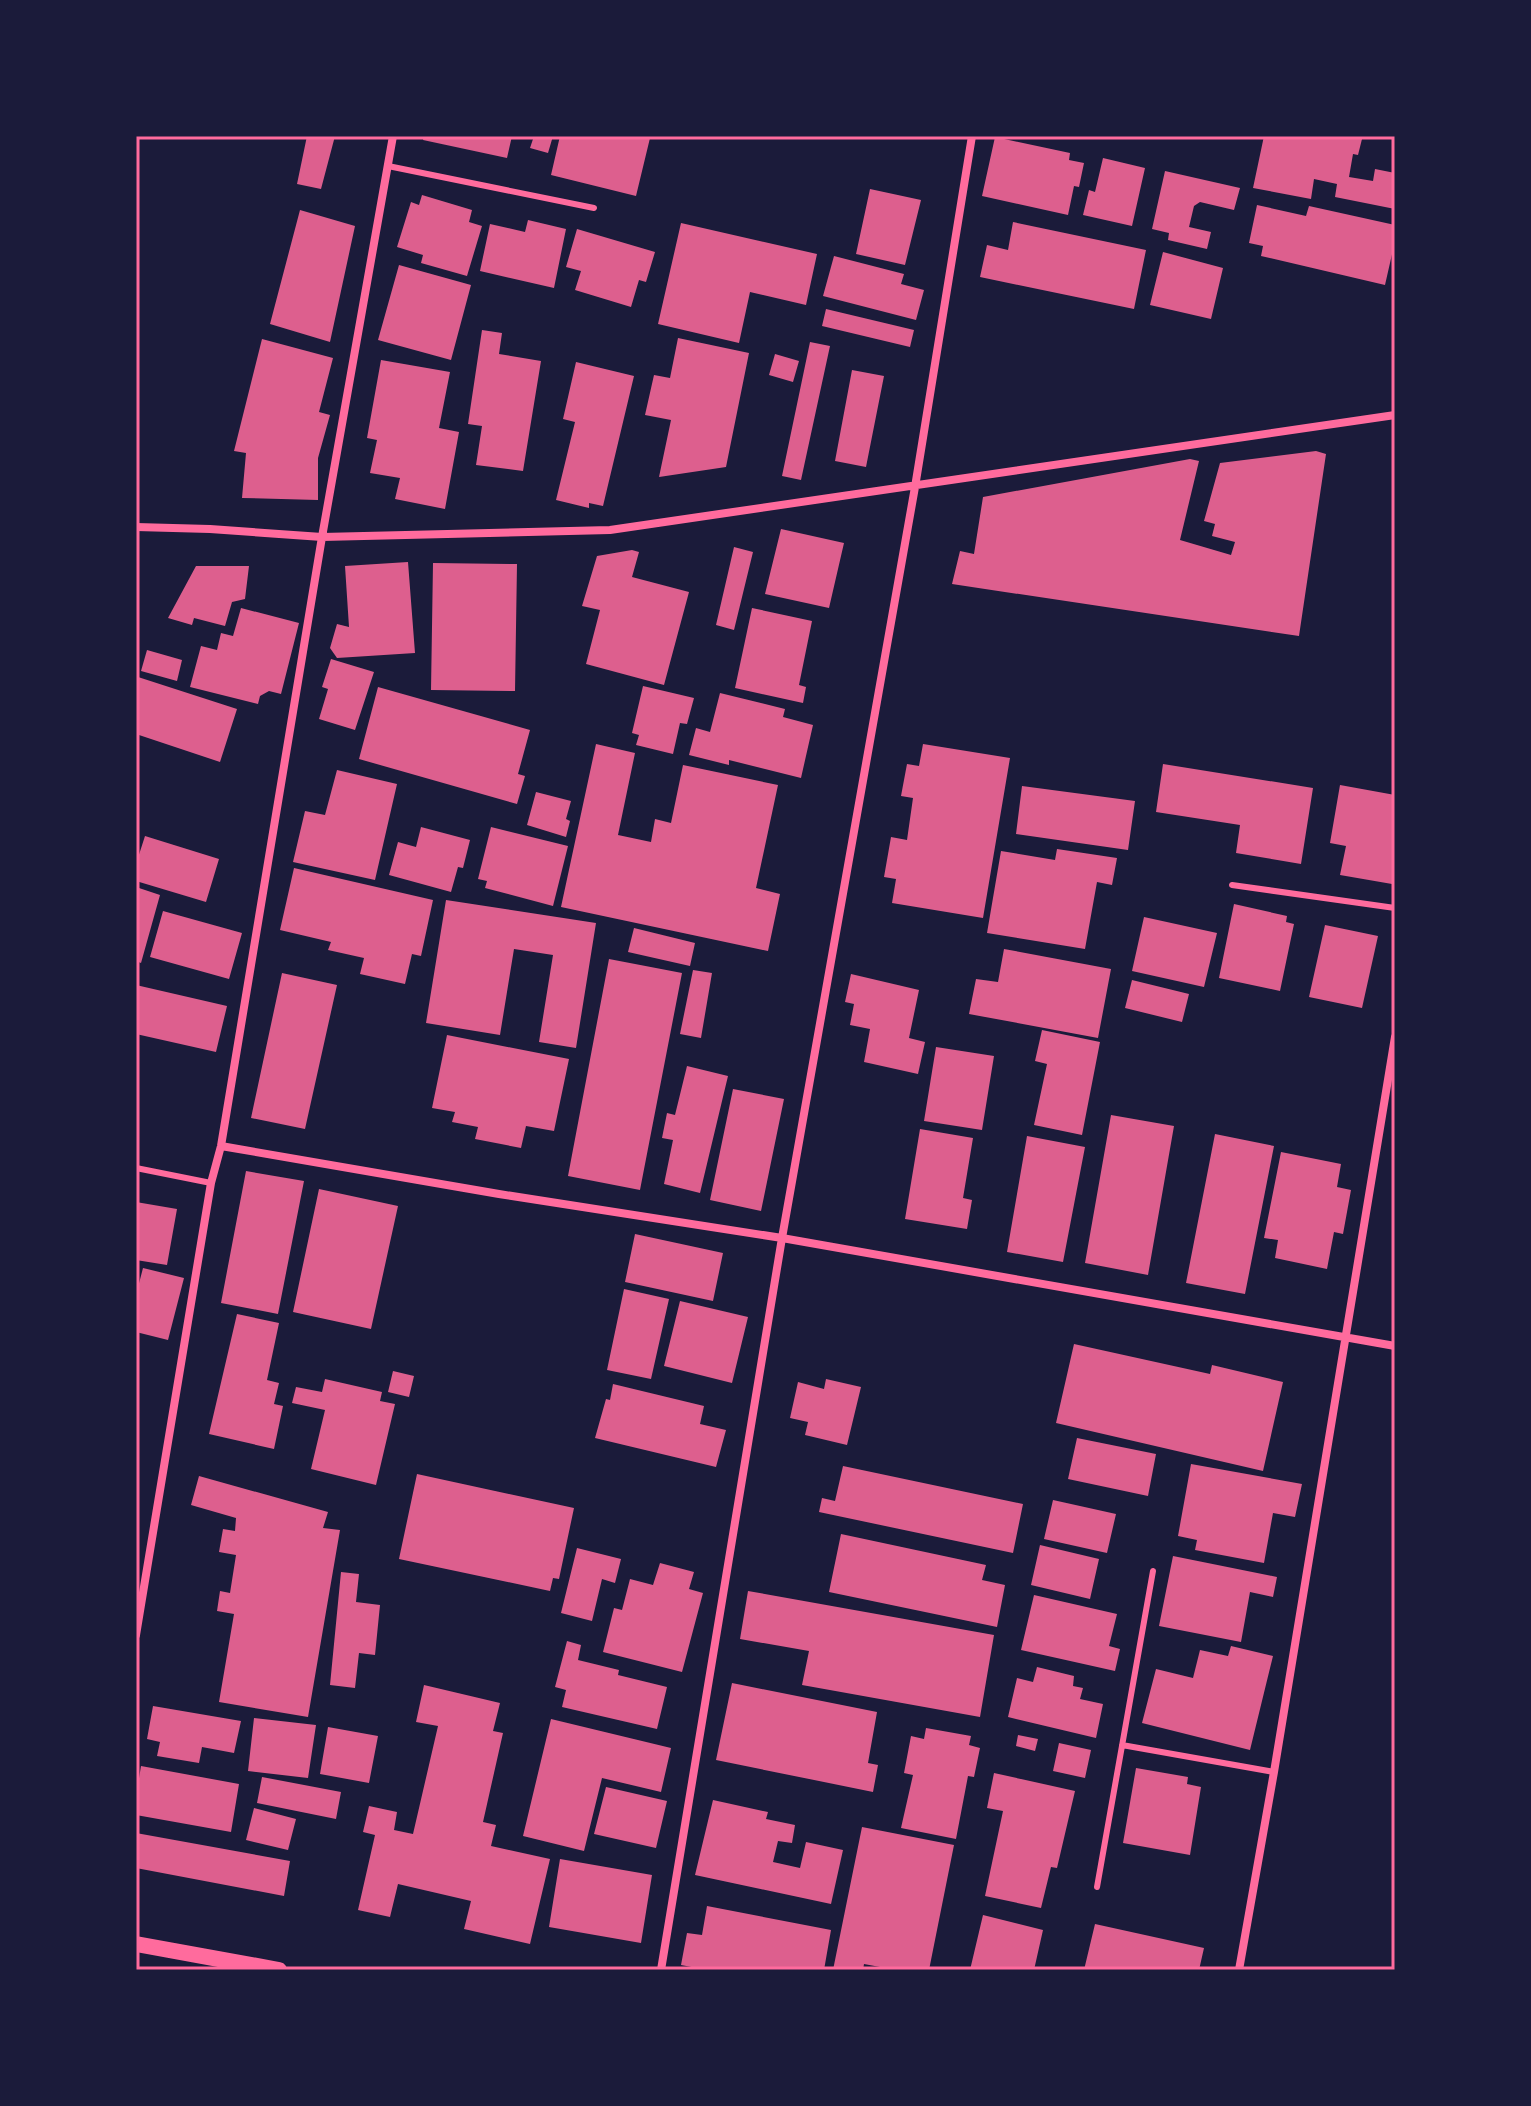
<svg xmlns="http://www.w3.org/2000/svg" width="1531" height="2106" viewBox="0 0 1531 2106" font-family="Helvetica,sans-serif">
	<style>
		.building { fill: #dd5f8e }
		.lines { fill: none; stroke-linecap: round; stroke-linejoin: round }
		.service { stroke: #ff6b9d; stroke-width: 6 }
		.minor { stroke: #ff6b9d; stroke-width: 8 }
		.secondary { stroke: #ff6b9d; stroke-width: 16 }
		.neatline { fill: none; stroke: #ff6b9d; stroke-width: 3 }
	</style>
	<rect width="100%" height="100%" fill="#1b1b3a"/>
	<!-- building -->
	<path class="building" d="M307,136H335L321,189L297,184Z
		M424,136H512L507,158L423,140Z
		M534,136H553L548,153L530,148Z
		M560,136H641L650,138L636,196L551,175Z
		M1264,136H1353L1362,139L1358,155L1353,154L1349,177L1373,181L1375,169L1395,173V209L1335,197L1337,184L1314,179L1311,199L1253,188Z
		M995,137L1070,153L1069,160L1084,163L1079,187L1074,186L1068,215L982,196Z
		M1103,158L1145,168L1132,226L1083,215L1089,190L1095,192Z
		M1165,171L1240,188L1234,210L1200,202L1194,206L1189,227L1211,232L1207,249L1168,240L1169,233L1152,229Z
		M870,189L921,200L905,265L856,254Z
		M422,195L472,210L469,222L482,226L467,276L421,263L423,255L397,247L411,202L419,205Z
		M1257,205L1306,216L1309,206L1395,225V241L1385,285L1261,256L1263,246L1249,243Z
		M300,210L355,226L330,342L270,324Z
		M528,220L566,229L554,288L480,271L490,224L525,232Z
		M1013,222L1146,250L1134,309L980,277L987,245L1008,250Z
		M681,223L817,254L806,305L750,292L739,343L658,324Z
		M577,229L655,252L646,282L639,280L631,307L575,290L581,271L566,267Z
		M1163,252L1223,268L1211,319L1150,305Z
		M834,256L904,274L901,284L924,290L916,320L823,296Z
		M399,265L471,285L451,360L378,340Z
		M826,309L914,330L910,347L822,326Z
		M482,330L502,333L499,354L541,361L523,471L476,465L482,426L468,424Z
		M678,338L749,353L726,467L659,477L671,420L645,415L654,375L670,378Z
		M262,339L333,358L319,412L330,415L318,458V500L242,498L246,453L234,451Z
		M810,342L830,346L801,480L782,476Z
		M775,354L799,361L793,382L769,375Z
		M381,360L450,372L439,428L459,432L445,509L395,499L400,478L370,473L377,440L367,438Z
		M576,362L634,376L603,506L589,503V508L556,500L575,422L563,419Z
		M852,370L884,376L866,467L835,461Z
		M1316,451L1326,454L1299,636L952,584L960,551L974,554L983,497L1190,459L1199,461L1180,540L1231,555L1235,542L1212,536L1215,524L1204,521L1220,463Z
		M781,529L844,543L829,608L765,594Z
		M734,547L753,552L734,630L716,625Z
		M632,550L639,552L632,577L689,592L664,685L586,664L600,610L582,606L597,556Z
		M408,562L415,653L337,658L330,648L337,624L349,627L345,566Z
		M433,563L517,564L515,691L431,690Z
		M196,566H249L245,599L232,602L225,626L194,618L192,625L168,618Z
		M241,608L299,623L281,694L269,691L260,696L258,704L190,687L201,646L217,650L221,633L233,636Z
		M752,608L812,621L799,685L806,687L803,703L735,688Z
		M147,650L182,660L177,681L141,671Z
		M331,659L374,672L355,730L319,719L328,689L322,687Z
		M138,677L237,709L220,762L136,734V683Z
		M643,686L694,698L687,724L680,723L673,754L636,745L639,735L632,733Z
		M378,687L530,730L518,774L525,776L517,804L359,759Z
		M720,693L785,709L783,717L813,725L801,778L729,760V765L689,755L696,728L710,732Z
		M596,744L635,753L618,835L651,842L655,819L671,823L683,765L778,785L756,888L780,894L768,951L561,907Z
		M923,744L1010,758L983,918L892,903L896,879L884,877L891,837L907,840L913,798L901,796L907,764L919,766Z
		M1163,764L1313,788L1301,864L1236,853L1240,825L1156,812Z
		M337,770L397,784L375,880L293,862L305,811L325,815Z
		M1340,785L1395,795V866L1392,884L1340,875L1346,846L1330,843Z
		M1022,786L1135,801L1128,850L1016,834Z
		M536,792L571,801L566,819L570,821L566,837L527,825Z
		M421,827L470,840L463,868L458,867L451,892L389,875L398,842L416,847Z
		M491,827L568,846L553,906L485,888L487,881L478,879Z
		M145,836L219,859L206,902L136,881V864Z
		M1057,849L1117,858L1112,885L1097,882L1085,949L987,933L1001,851L1055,860Z
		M294,868L433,900L421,956L412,954L405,984L360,974L364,958L328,950L331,942L280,930Z
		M136,887L160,895L141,963L136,961Z
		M446,900L596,923L576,1048L539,1042L553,955L514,949L500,1035L426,1023Z
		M1234,904L1287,916L1286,922L1294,924L1280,991L1219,978Z
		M163,911L242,933L229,979L150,957Z
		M1144,917L1217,933L1204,987L1132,971Z
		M1325,925L1378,936L1362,1008L1309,997Z
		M634,928L695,943L690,966L628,952Z
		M1004,949L1111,969L1098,1038L969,1014L976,979L998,982Z
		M609,959L682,973L640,1190L568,1176Z
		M693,970L712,973L701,1038L680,1034Z
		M282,973L337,985L305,1129L251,1118Z
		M851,974L919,990L909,1038L925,1042L918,1074L864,1062L870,1029L850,1025L854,1004L845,1002Z
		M1132,980L1189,994L1182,1022L1125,1008Z
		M136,985L227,1006L216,1052L136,1034V1017L139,1004L136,1003Z
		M1042,1030L1100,1042L1082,1135L1034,1125L1047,1064L1035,1061Z
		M447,1035L569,1059L554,1131L526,1126L521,1148L475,1139L478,1127L452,1122L455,1112L432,1108Z
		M936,1047L994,1056L982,1130L924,1121Z
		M687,1066L728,1076L700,1193L664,1184L673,1140L662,1138L667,1113L675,1115Z
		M733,1089L784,1099L761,1211L710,1200Z
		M1111,1115L1174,1126L1148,1275L1085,1263Z
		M920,1129L973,1138L963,1198L972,1200L967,1229L905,1219Z
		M1215,1134L1274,1146L1245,1294L1186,1283Z
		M1027,1136L1085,1147L1063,1262L1007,1252Z
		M1281,1152L1341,1164L1337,1187L1351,1190L1343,1234L1334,1232L1327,1269L1275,1258L1278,1240L1264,1238Z
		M246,1171L304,1181L278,1314L221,1303Z
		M319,1189L398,1206L371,1329L293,1312Z
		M136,1202L177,1209L167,1265L136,1260Z
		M635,1234L723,1253L713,1301L625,1282Z
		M143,1268L184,1278L168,1340L136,1332V1295Z
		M624,1289L669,1299L651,1379L607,1370Z
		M680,1301L748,1317L732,1383L664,1366Z
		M237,1314L279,1323L267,1380L279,1383L274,1404L283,1406L274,1449L209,1434Z
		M1074,1344L1210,1374L1212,1365L1283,1382L1263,1471L1056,1423Z
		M393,1371L414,1376L409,1397L388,1392Z
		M325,1379L382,1392L380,1401L395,1404L376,1485L311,1469L325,1410L292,1403L296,1387L322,1392Z
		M826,1379L861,1387L847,1445L805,1435L808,1422L790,1418L798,1382L824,1389Z
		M613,1384L704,1406L700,1424L726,1430L716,1467L595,1438L606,1399L610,1400Z
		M1077,1438L1156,1454L1148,1496L1068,1479Z
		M1191,1464L1302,1484L1295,1517L1273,1513L1264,1563L1195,1550L1197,1540L1178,1536Z
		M843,1466L1023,1504L1013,1553L819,1512L822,1498L835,1501Z
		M417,1474L574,1508L559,1579L553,1578L550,1591L399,1559Z
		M199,1476L328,1512L323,1528L340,1530L308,1717L219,1702L234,1614L217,1611L220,1591L230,1593L236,1555L219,1552L223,1529L235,1531L236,1518L191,1505Z
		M1053,1500L1116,1514L1107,1553L1044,1539Z
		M841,1534L986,1565L982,1580L1005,1585L997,1627L829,1592Z
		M1040,1545L1099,1559L1090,1599L1031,1585Z
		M577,1548L621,1559L615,1583L602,1579L592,1621L561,1613Z
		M1173,1556L1277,1577L1273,1597L1250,1592L1241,1642L1159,1626Z
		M660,1563L694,1572L689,1589L703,1593L682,1672L603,1652L614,1608L622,1610L630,1579L653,1585Z
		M341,1572L359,1574L356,1602L380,1605L375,1655L359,1653L355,1688L330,1685Z
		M748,1591L994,1635L980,1717L802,1685L809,1651L740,1639Z
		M1034,1595L1117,1614L1109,1646L1120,1649L1115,1671L1021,1650Z
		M567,1641L581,1645L578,1660L619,1670L618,1675L667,1687L657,1729L562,1707L566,1690L555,1687Z
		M1231,1646L1273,1656L1250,1750L1142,1723L1156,1669L1193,1678L1200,1650L1228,1656Z
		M1037,1667L1074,1676L1073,1686L1083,1688L1080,1699L1103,1704L1096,1738L1008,1717L1017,1678L1033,1682Z
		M732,1683L877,1712L868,1763L878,1765L873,1792L716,1760Z
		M424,1685L500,1703L493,1731L503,1733L483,1822L496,1825L491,1846L550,1859L530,1944L464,1929L471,1901L398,1884L390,1917L358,1910L375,1835L363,1832L369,1806L397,1812L394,1830L413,1834L438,1726L416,1722Z
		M153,1706L241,1721L234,1753L202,1747L199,1763L157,1756L160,1742L147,1739Z
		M254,1718L316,1725L308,1778L248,1771Z
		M551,1719L671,1748L661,1792L602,1778L584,1851L523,1836Z
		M328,1727L378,1736L369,1783L320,1774Z
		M926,1728L971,1736L969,1745L980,1748L974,1777L968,1776L956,1839L901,1828L913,1775L904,1773L911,1736L924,1739Z
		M1018,1735L1038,1739L1035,1751L1016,1746Z
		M1059,1743L1091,1750L1085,1778L1053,1771Z
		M141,1766L239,1784L231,1832L136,1815V1797Z
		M1136,1768L1188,1777L1187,1784L1201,1787L1190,1855L1123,1843Z
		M994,1773L1075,1791L1057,1868L1051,1867L1041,1908L985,1896L1003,1811L987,1808Z
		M262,1777L341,1792L336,1819L257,1803Z
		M606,1787L667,1801L656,1848L594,1834Z
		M713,1800L768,1812L766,1819L795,1825L792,1843L778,1841L773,1862L800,1868L806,1842L843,1850L831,1904L695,1875Z
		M254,1808L296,1819L288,1850L246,1840Z
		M862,1827L954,1845L929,1970H896L864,1964L863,1970H833Z
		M136,1833L290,1861L284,1896L136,1868Z
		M560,1859L652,1875L641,1943L549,1927Z
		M707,1906L831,1930L824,1970H707L681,1965L687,1933L702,1935Z
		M983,1915L1043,1930L1034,1970H970Z
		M1095,1924L1204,1948L1199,1970H1084Z"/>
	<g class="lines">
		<!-- service -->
		<path class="service" d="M388,166L594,208
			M1232,885L1395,908
			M136,1168L211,1183
			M1122,1745L1274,1772
			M1097,1887L1153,1571"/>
		<!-- minor -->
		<path class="minor" d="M136,527L210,529L322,537L610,530L1395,415
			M221,1146L499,1194L782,1238L1395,1346
			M136,1635L211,1183L221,1146L322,537L393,136
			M661,1970L782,1238L915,487L972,136
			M1239,1970L1274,1772L1395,1037"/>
		<!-- secondary -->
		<path class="secondary" d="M136,1944L279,1970"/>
	</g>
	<!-- border -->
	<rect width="1531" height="2106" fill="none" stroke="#1b1b3a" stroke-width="276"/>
	<rect x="138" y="138" width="1255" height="1830" class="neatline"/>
</svg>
